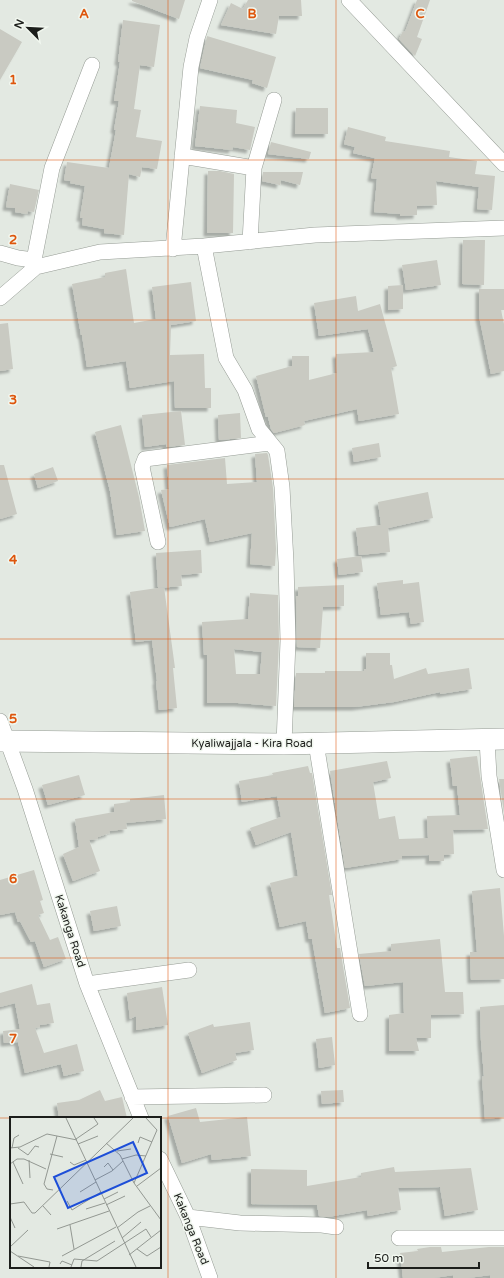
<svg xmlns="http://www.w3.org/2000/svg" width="504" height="1278" viewBox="0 0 504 1278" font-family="'Varela Round',sans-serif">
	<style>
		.building { fill: #c9cac2; fill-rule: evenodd; filter: url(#shadow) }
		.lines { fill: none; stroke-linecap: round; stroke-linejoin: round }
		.street-casing { stroke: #969c95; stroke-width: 16 }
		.secondary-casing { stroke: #969c95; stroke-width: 22 }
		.street { stroke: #fff; stroke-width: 15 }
		.secondary { stroke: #fff; stroke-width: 21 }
		.grid { fill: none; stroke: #de560d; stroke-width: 1; stroke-opacity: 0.55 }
		.labels { text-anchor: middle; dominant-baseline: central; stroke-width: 3; stroke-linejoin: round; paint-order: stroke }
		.street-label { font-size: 11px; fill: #1c1e1b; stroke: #f1f7ef }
		.inset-road { fill: none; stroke: #939892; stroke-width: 1 }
		.view { fill: #1d4ed8; fill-opacity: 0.15; stroke: #1d4ed8; stroke-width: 2 }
		.inset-edge { fill: none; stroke: #1c1e1b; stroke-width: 2 }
		.grid-label { font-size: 13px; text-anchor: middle; font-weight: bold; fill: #de560d; stroke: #f1f7ef; stroke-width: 3; stroke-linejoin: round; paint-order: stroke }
	</style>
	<defs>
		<filter id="shadow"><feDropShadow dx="-3.5" dy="3.5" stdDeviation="1" flood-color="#0004"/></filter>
	</defs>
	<rect width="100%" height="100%" fill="#e3e9e2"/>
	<!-- building -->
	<path class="building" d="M132,0H185L179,19L132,1Z
		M248,0H301L302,16H279L276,34L221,25L231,3L243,9Z
		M417,0H430L417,37L422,39L415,56L399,39L403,31L405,32Z
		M123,20L160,25L154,67L140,65L134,109L141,110L136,137L162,141L157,169L142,167L140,177L129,174L124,235L104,233V229L82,225L83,218H80L85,186L70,183L71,181L64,180L67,162L109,168L116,130H114L119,101H114L120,62H118Z
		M0,29L22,42L0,80Z
		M207,36L276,57L267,88L252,83L253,80L200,68Z
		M200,106L237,110L236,123L255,127L250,150L233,147L232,150L195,146Z
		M296,108H328V134H295Z
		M348,127L386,137L385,141L450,151L449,157L477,161L475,174L495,176L492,210L477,209L479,187L436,181L437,205L417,206V215L400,216V214L374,212L377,179L371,178L375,158L353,153L355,147L344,144Z
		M271,142L311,152L309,159L268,154Z
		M208,171H220L234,174L233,233H207Z
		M263,172H303L300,185L281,180L280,185L262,181Z
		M10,184L39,190L34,212L28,211L27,214L15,212V208L6,207Z
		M463,240H485L484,285L462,284Z
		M437,260L441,285L406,290L402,265Z
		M126,269L134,323L156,319L152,287L191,282L196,321L171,325L170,355L204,354L205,388H211V408H175L174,381L130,388L126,361L87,367L82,335H81L72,284L105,277V273Z
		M403,285V309L388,310V286Z
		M479,289H504V310H501L504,324V371L491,374L479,316Z
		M356,296L358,311L380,304L397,366L391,368L399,414L359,421L357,409L304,421L305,425L274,433L271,429L268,417H266L256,376L292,366V356H309V380L337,373L336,354L374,352L368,329L319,336L314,303Z
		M8,323L13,369L0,371V324Z
		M181,411L185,445L166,447V444L145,447L142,415Z
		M240,413L241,438L219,440L218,415Z
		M121,425L139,497L145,531L117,535L110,491L95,432Z
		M379,443L381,457L354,462L352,448Z
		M267,453L268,455L273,488L276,549L275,566L250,564L252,533L210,542L205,519L170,527L161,490L169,489L167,465L225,458L227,484L257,482L255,454Z
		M0,465H4L17,514L0,519Z
		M53,467L58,481L38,488L34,474Z
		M428,492L433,518L388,528L390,552L359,555L356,528L381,525L378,502Z
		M201,550L202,573L181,575L182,586L158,588L156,553Z
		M361,556L363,572L339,575L337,559Z
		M403,580V584L419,582L424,622L411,624L409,612L381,615L377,583Z
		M344,585V606L323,607L320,648L297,647L296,596H298V587Z
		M164,587L175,668H173L177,708L159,710L156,681H157L152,640L136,642L130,592Z
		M250,593L278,595L279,641L276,706L238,703H207V655H204L202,622L248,619ZM234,649L262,652L260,674H236Z
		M366,653H390V665H392L394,679L426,668L428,674L469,668L472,689L440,694V692L394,702L355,707H294L296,673H325V671H364V669H366Z
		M477,756L488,829L453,830L454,854L444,855V861H429V855L402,856V859L345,868L330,771L387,761L391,778L373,782L379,819L395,816L399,839L428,838L427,816L460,815L457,786H453L450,759Z
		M308,766L310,773H312L332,895H329L337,948H340L350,1008L325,1013L312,939H309L306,921L280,927L270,883L298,876L291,832L256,845L250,828L281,817L277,796L242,802L239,781L273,775L272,773Z
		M79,775L85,795L48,805L42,785Z
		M499,779H504V813Z
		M164,795L166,819L126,823L127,829L109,831L110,833L98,837V839L89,840L100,871L73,881L63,854L79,847L75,819L114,812V804L130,802V799Z
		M34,870L43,900L40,901L44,913L38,915L50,940L58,937L66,959L44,967L35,941L31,942L20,921L18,922L15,912L0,915V880Z
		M500,888L504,936V979L471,980L470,952H477L472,891Z
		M117,906L121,926L94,931L90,911Z
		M440,939L445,992H463L464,1014L431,1015V1038H416L419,1051H389V1015L404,1013L403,982L365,986L359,954L391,951V944Z
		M32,984L37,1005L50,1003L54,1023L40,1025V1027L35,1028L44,1053L77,1044L84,1071L64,1076L61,1064L25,1073L18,1042L4,1043L3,1031L20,1029L15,1003L0,1007V993Z
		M162,987L168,1025L136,1030V1016L130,1019L127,993Z
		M504,1005V1117L485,1119L482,1077L484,1076L481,1041L480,1007Z
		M250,1022L254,1050L235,1053L237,1060L202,1073L188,1033L213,1024L214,1027Z
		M332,1037L335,1065L319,1068L316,1039Z
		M100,1090L105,1101L122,1097L127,1118H59L57,1103L79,1100Z
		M343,1090L344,1102L322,1104L321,1091Z
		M196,1108L200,1122L247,1117L251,1156L212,1160L211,1154L182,1163L168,1116Z
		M394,1167L395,1172L471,1168L478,1210L445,1216L440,1187L398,1188L401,1210L368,1216L367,1210L328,1217L319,1216L317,1205L251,1204V1169L307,1170V1186L361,1177V1173Z
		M430,1247H441L442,1252L489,1247H504V1278H490V1275L468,1278H453V1275L434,1278H403L400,1253L418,1251L417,1249Z"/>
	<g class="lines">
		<!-- street casing -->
		<g class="street-casing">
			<path id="street" d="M349,0L504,164
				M182,156L254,168
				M250,242L254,168L274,100
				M204,246L226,358L245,390L259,429L277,451L282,487L286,562L288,641L284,744
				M173,249L191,67L197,38L210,0
				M0,253L18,258L34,260
				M36,267L34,260L52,168L92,65
				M0,298L36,267L100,252L204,246L315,235L504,228
				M158,542L142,467L145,459L270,443
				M0,721L25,789L87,984L141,1118
				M487,739L489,776L504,870
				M316,743L360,1014
				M87,984L189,970
				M132,1097L264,1095
				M160,1159L188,1217L210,1278
				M188,1217L240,1223L322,1225L336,1227
				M399,1238H504"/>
		</g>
		<!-- secondary casing -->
		<g class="secondary-casing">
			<path id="secondary" d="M0,741L284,744L504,739"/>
		</g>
		<!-- street -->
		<use href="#street" class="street"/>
		<!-- secondary -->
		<use href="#secondary" class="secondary"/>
	</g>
	<!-- grid -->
	<path class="grid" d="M168,0V1278M336,0V1278M0,160H504M0,320H504M0,479H504M0,639H504M0,799H504M0,958H504M0,1118H11M160,1118H504"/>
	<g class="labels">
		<!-- street labels -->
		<g class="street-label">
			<text x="252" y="743">Kyaliwajjala - Kira Road</text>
			<text transform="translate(70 931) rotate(72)">Kakanga Road</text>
			<text transform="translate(191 1229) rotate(68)">Kakanga Road</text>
		</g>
	</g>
	<!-- overview -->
	<g transform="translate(10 1117)">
		<rect width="151" height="151" fill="#e3e9e2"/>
		<path class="inset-road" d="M56,1L126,150M66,22L88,7L84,1M96,26L110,38L124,66L151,103M128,26L130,20L142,25M68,27L88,19M0,31L10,30L37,17L67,23M2,31L4,21L9,18M8,31L18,38L25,29L29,30M107,34L121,32M40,37L53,40M112,42L126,38L136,39M19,43L20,61M3,45L13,67M60,45L64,48L76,43M0,47L7,42H14L36,52M94,50L98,46L103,53M85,63L102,54L113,44M124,66L147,13L136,1M127,69L151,51M43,73L37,72L34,67L47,19M70,75L86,65M94,82L108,75M57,84L62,93L91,75M0,87L14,85L22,96H25L123,1M96,88L115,79M33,89L41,98M76,92L95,86M0,100L5,111M60,108L64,132M107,111L128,95L140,89M47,112L99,94M112,121L131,105M0,130L18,113M127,132L137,139L151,130M0,134L24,150M119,138L151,113M8,139L40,145L39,150M52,139L106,110M50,147L52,144L62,148M61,150L64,142L87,144L136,112L141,120M71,150L72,144L105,124"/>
		<path class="view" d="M123,25L137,56L58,91L44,60Z"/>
		<rect width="151" height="151" class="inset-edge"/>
	</g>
	<g class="grid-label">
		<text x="84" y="18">A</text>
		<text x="252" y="18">B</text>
		<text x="420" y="18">C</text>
		<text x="13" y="84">1</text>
		<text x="13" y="244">2</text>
		<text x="13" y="404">3</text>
		<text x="13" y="564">4</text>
		<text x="13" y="723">5</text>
		<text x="13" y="883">6</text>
		<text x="13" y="1043">7</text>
	</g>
	<!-- north arrow -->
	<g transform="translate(28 28) rotate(294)" stroke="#f1f7ef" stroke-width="3" paint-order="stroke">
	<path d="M0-3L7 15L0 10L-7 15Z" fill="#1c1e1b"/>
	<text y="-6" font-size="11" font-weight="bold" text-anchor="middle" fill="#1c1e1b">N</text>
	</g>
	<!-- scale -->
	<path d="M368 1262v6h111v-6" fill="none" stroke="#1c1e1b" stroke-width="2"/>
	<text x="374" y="1262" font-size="12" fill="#1c1e1b" stroke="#f1f7ef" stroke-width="3" paint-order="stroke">50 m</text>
</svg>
